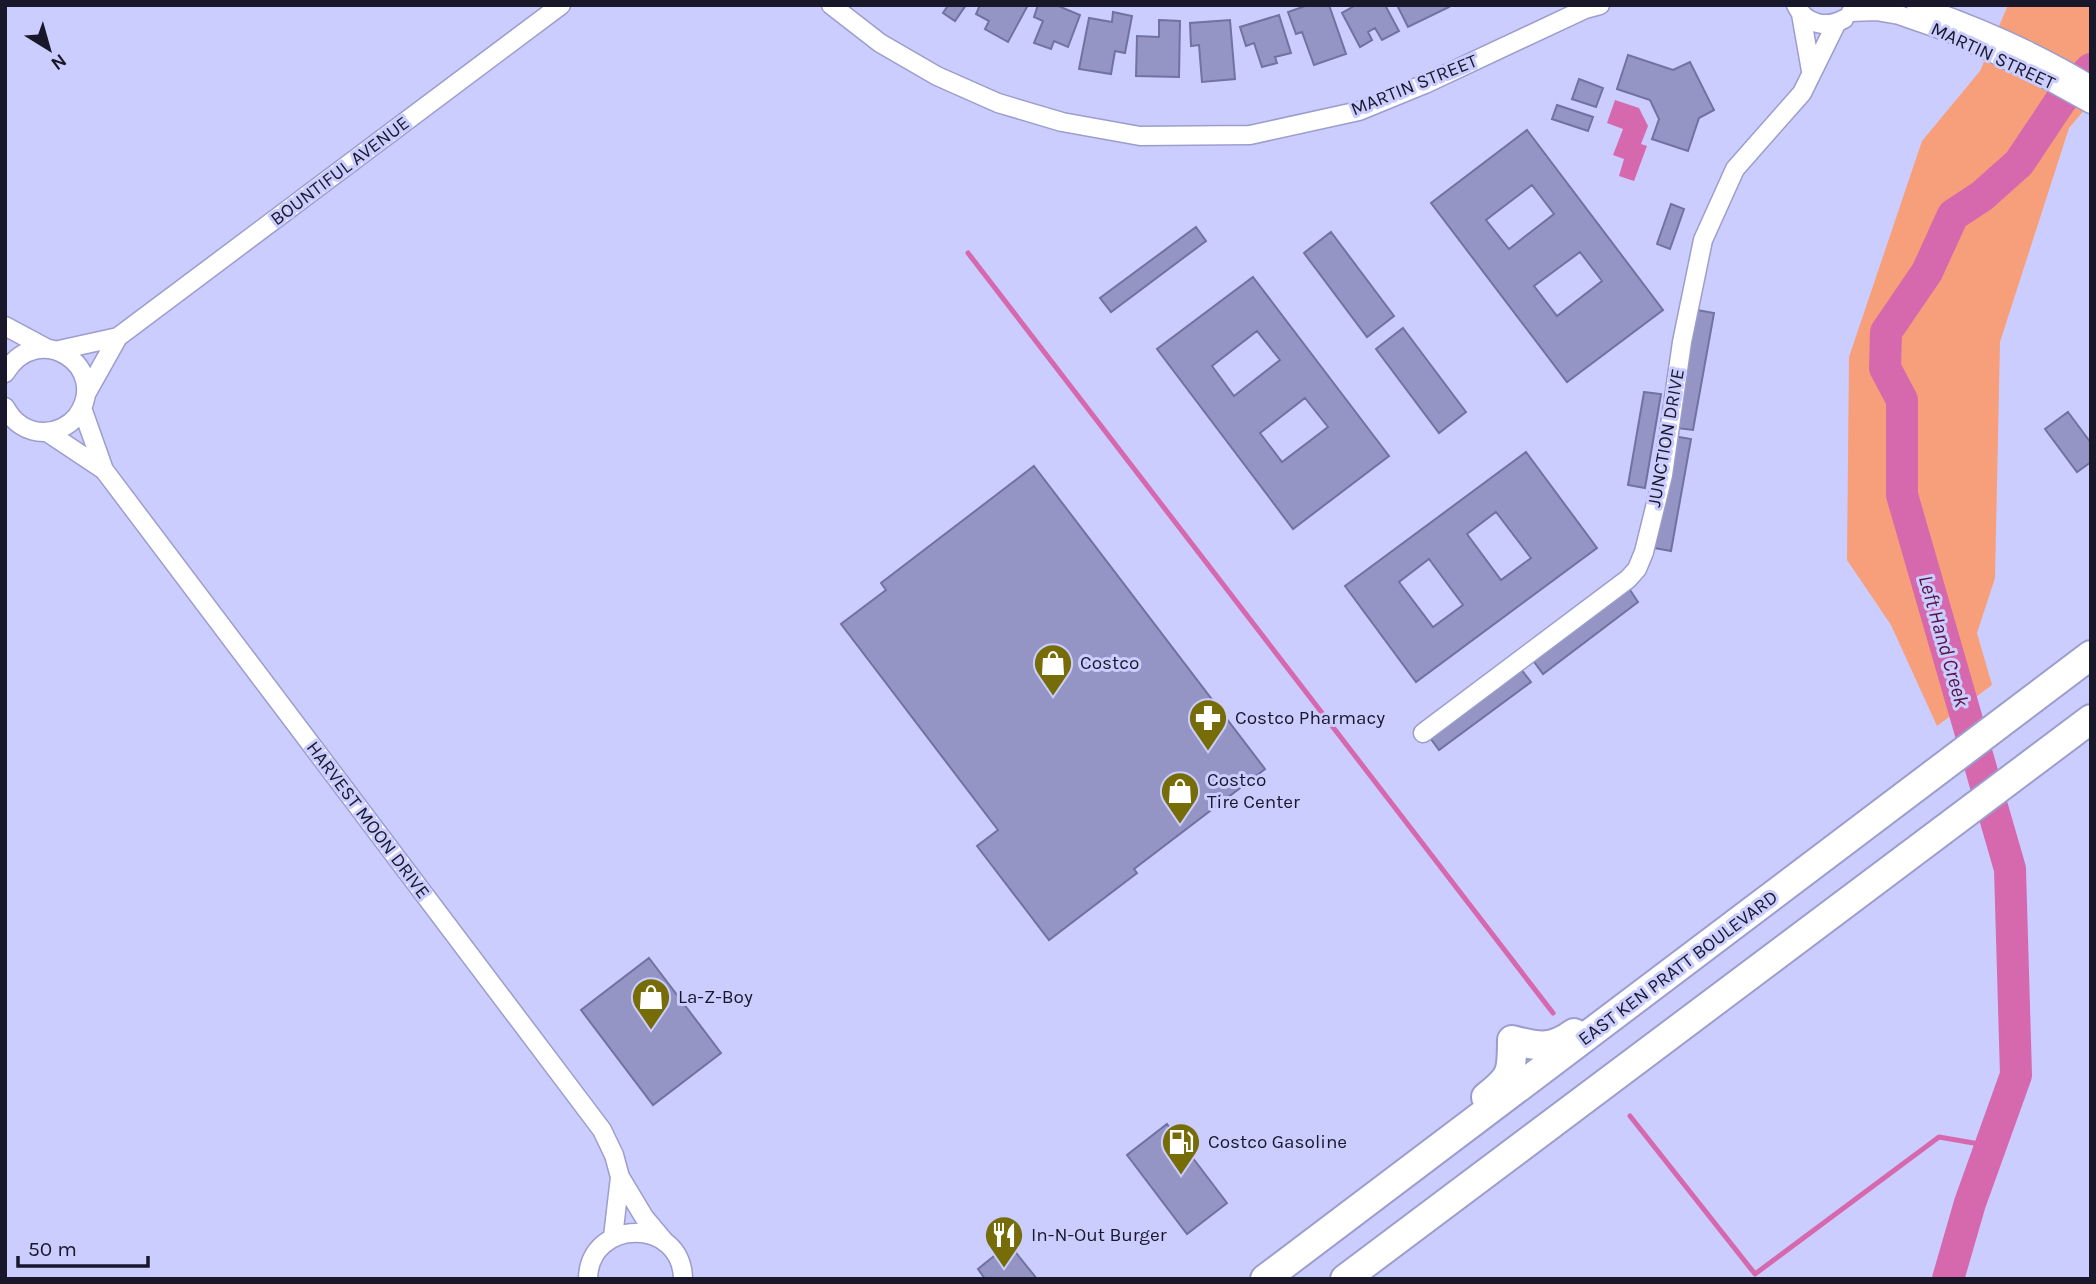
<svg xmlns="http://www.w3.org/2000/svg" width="2096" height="1284" viewBox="0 0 2096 1284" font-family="Karla,sans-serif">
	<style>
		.green { fill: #f79f7a }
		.water { fill: #d669ae }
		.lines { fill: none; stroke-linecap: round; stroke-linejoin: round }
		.stream { stroke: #d669ae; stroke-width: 5 }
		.river { stroke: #d669ae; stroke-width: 32 }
		.building { fill: #9495c4; stroke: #7172a0; stroke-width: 2; fill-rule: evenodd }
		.minor-casing { stroke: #9c9dcd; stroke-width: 21 }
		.trunk-casing { stroke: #9c9dcd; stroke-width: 32 }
		.minor { stroke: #fff; stroke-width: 18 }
		.trunk { stroke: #fff; stroke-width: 28 }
		.labels { text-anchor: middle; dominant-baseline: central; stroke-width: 6; stroke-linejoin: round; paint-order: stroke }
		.street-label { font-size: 19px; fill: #18182a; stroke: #cbcdff }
		.poi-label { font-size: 19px; fill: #18182a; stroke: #cbcdff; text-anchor: start }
		.water-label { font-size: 21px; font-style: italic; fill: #581343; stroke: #cbcdff }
	</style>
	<rect width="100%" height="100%" fill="#cbcdff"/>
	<!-- green -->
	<path class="green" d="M2008,5H2091V102L2069,128L2000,342L1995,578L1977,633L1992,685L1937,726L1891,625L1847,560L1849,357L1922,141L1980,71Z"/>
	<!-- water -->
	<path class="water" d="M1615,100L1639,108L1648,126L1641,144L1647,146L1634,181L1619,176L1624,159L1613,155L1623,129L1607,123Z"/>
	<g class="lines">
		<!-- stream -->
		<path class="stream" d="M968,253L1553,1013
			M1630,1116L1755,1274L1939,1137L1991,1146"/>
		<!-- river -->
		<path class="river" d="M1948,1279L1970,1203L2016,1075L2010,869L1902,495V400L1885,368L1886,332L1927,272L1953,215L1982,196L2019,163L2061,100L2091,69"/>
	</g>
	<!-- building -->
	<path class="building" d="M943,5H966L955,21L943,13L947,7Z
		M980,5H1028L1008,42L985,29L989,21L976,14Z
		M1038,5H1056L1080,15L1068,47L1054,41L1051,49L1034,43L1043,21L1034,17Z
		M1308,5H1329L1346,54L1314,65L1302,32L1296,34L1288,12Z
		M1356,5H1385L1399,31L1382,40L1375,28L1368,32L1372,40L1360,47L1342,13Z
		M1397,5H1448L1449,7L1408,27Z
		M1113,12L1132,16L1125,53L1115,51L1111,74L1079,69L1089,18L1112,22Z
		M1279,15L1291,53L1275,57L1277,63L1262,67L1254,43L1246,46L1240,27Z
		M1159,20L1180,21L1179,77L1136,76L1137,36L1159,37Z
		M1230,20L1235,79L1202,82L1199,45L1191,46L1190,23Z
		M1628,55L1673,70L1690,62L1714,110L1699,118L1688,151L1652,139L1659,119L1650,100L1617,89Z
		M1579,79L1603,88L1596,107L1572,99Z
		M1557,105L1593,117L1588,131L1552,119Z
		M1527,130L1663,310L1567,382L1431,203ZM1532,185L1554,214L1509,249L1486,220ZM1580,252L1602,281L1557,316L1534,286Z
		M1671,204L1684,209L1670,249L1657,244Z
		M1196,227L1206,241L1111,312L1100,298Z
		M1331,232L1394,316L1367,337L1304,253Z
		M1253,277L1389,456L1293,529L1157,349ZM1257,331L1280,360L1234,396L1212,366ZM1305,398L1328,427L1282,462L1260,433Z
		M1697,310L1714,313L1693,430L1676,428Z
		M1403,328L1466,412L1439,433L1376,349Z
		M1644,392L1661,394L1645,488L1628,485Z
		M2068,412L2091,443V462L2077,472L2045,429Z
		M1673,436L1691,439L1671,551L1654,548Z
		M1526,452L1597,548L1416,682L1345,586ZM1496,512L1531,558L1501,580L1467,534ZM1429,559L1463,605L1433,627L1399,582Z
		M1034,466L1265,769L1134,869L1137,873L1049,940L977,846L998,830L841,624L886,590L881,583Z
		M1628,587L1638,602L1543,674L1532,659Z
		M1520,668L1531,682L1439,750L1428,735Z
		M649,958L721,1053L653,1105L581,1010Z
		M1167,1124L1227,1203L1187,1234L1127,1155Z
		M1009,1244L1037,1279H985L978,1269Z"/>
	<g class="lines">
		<!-- minor casing -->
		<g class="minor-casing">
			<path id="minor" d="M831,5L880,43L937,76L998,103L1062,122L1140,136L1250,135L1359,111L1425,84L1585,9L1600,5
				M1796,5C1805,24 1826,29 1844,19
				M1916,5C1978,26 2035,51 2091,85
				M1851,12L1876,11L1899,15L1948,32L2033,72L2091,104
				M1801,14L1811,71
				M5,326L46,348
				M59,350L118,337
				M5,373C38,318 112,367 77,416C69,426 56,432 44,432C26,432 13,422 5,407
				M86,394L118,337L561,5
				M82,408L104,470L602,1130L614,1155L620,1177L644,1217L665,1242
				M47,432L104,470
				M1423,733L1628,579L1637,569L1644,552L1663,475L1682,342L1703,240L1735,169L1802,93L1837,22
				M613,1237L620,1177
				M588,1279C589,1218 682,1217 683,1279"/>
		</g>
		<!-- trunk casing -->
		<g class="trunk-casing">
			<path id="trunk" d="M1486,1097C1512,1077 1512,1072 1512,1040C1538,1047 1551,1050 1574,1033
				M1265,1279L2091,655
				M1345,1279L2091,719"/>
		</g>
		<!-- minor -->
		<use href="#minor" class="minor"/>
		<!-- trunk -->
		<use href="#trunk" class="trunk"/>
	</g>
	<!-- icons -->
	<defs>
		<g id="shop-pin" transform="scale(2.0125)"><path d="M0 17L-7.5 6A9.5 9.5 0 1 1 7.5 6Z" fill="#766d08" stroke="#cbcdff"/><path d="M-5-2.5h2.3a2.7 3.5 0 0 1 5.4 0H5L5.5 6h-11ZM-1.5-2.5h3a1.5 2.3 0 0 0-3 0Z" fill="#fff"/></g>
		<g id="pharmacy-pin" transform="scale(2.0125)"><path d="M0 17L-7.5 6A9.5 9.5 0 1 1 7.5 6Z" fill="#766d08" stroke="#cbcdff"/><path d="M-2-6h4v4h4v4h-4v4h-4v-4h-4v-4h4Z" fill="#fff"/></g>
		<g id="fuel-pin" transform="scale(2.0125)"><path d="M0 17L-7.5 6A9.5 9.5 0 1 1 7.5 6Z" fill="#766d08" stroke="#cbcdff"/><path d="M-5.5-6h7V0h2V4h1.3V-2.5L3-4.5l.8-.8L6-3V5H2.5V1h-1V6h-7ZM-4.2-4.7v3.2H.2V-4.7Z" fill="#fff"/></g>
		<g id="restaurant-pin" transform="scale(2.0125)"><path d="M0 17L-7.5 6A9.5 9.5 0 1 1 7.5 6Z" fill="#766d08" stroke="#cbcdff"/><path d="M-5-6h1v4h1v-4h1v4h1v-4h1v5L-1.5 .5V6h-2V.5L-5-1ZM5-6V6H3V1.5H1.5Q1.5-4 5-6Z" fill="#fff"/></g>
	</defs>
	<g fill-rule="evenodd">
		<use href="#shop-pin" x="1053" y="663"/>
		<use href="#pharmacy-pin" x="1208" y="718"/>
		<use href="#shop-pin" x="1180" y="791"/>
		<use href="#shop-pin" x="651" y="997"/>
		<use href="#fuel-pin" x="1181" y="1142"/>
		<use href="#restaurant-pin" x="1004" y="1235"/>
	</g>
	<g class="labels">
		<!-- street labels -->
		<g class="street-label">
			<text transform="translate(1993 56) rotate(25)">MARTIN STREET</text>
			<text transform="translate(1414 85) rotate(-22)">MARTIN STREET</text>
			<text transform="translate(340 171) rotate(-37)">BOUNTIFUL AVENUE</text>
			<text transform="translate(1666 438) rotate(-80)">JUNCTION DRIVE</text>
			<text transform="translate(368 820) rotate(53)">HARVEST MOON DRIVE</text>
			<text transform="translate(1678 968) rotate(-37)">EAST KEN PRATT BOULEVARD</text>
		</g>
		<!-- poi labels -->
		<g class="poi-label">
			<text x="1080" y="663">Costco</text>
			<text x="1235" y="718">Costco Pharmacy</text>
			<text x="1207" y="780">Costco<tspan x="1207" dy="22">Tire Center</tspan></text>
			<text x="678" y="997">La-Z-Boy</text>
			<text x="1208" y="1142">Costco Gasoline</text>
			<text x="1031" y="1235">In-N-Out Burger</text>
		</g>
		<!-- water labels -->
		<g class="water-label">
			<text transform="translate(1944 641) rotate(74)">Left Hand Creek</text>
		</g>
	</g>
	<!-- border -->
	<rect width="2096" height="1284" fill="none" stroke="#18182a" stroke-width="14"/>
	<!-- north arrow -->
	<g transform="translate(49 49) rotate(143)" stroke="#cbcdff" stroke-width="5" paint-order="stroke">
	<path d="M0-5L12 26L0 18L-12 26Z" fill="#18182a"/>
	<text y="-10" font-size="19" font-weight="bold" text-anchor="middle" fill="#18182a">N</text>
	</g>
	<!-- scale -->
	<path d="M18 1256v10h130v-10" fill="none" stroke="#18182a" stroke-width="3.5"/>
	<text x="28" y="1256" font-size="21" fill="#18182a" stroke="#cbcdff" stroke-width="5" paint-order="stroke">50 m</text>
</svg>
